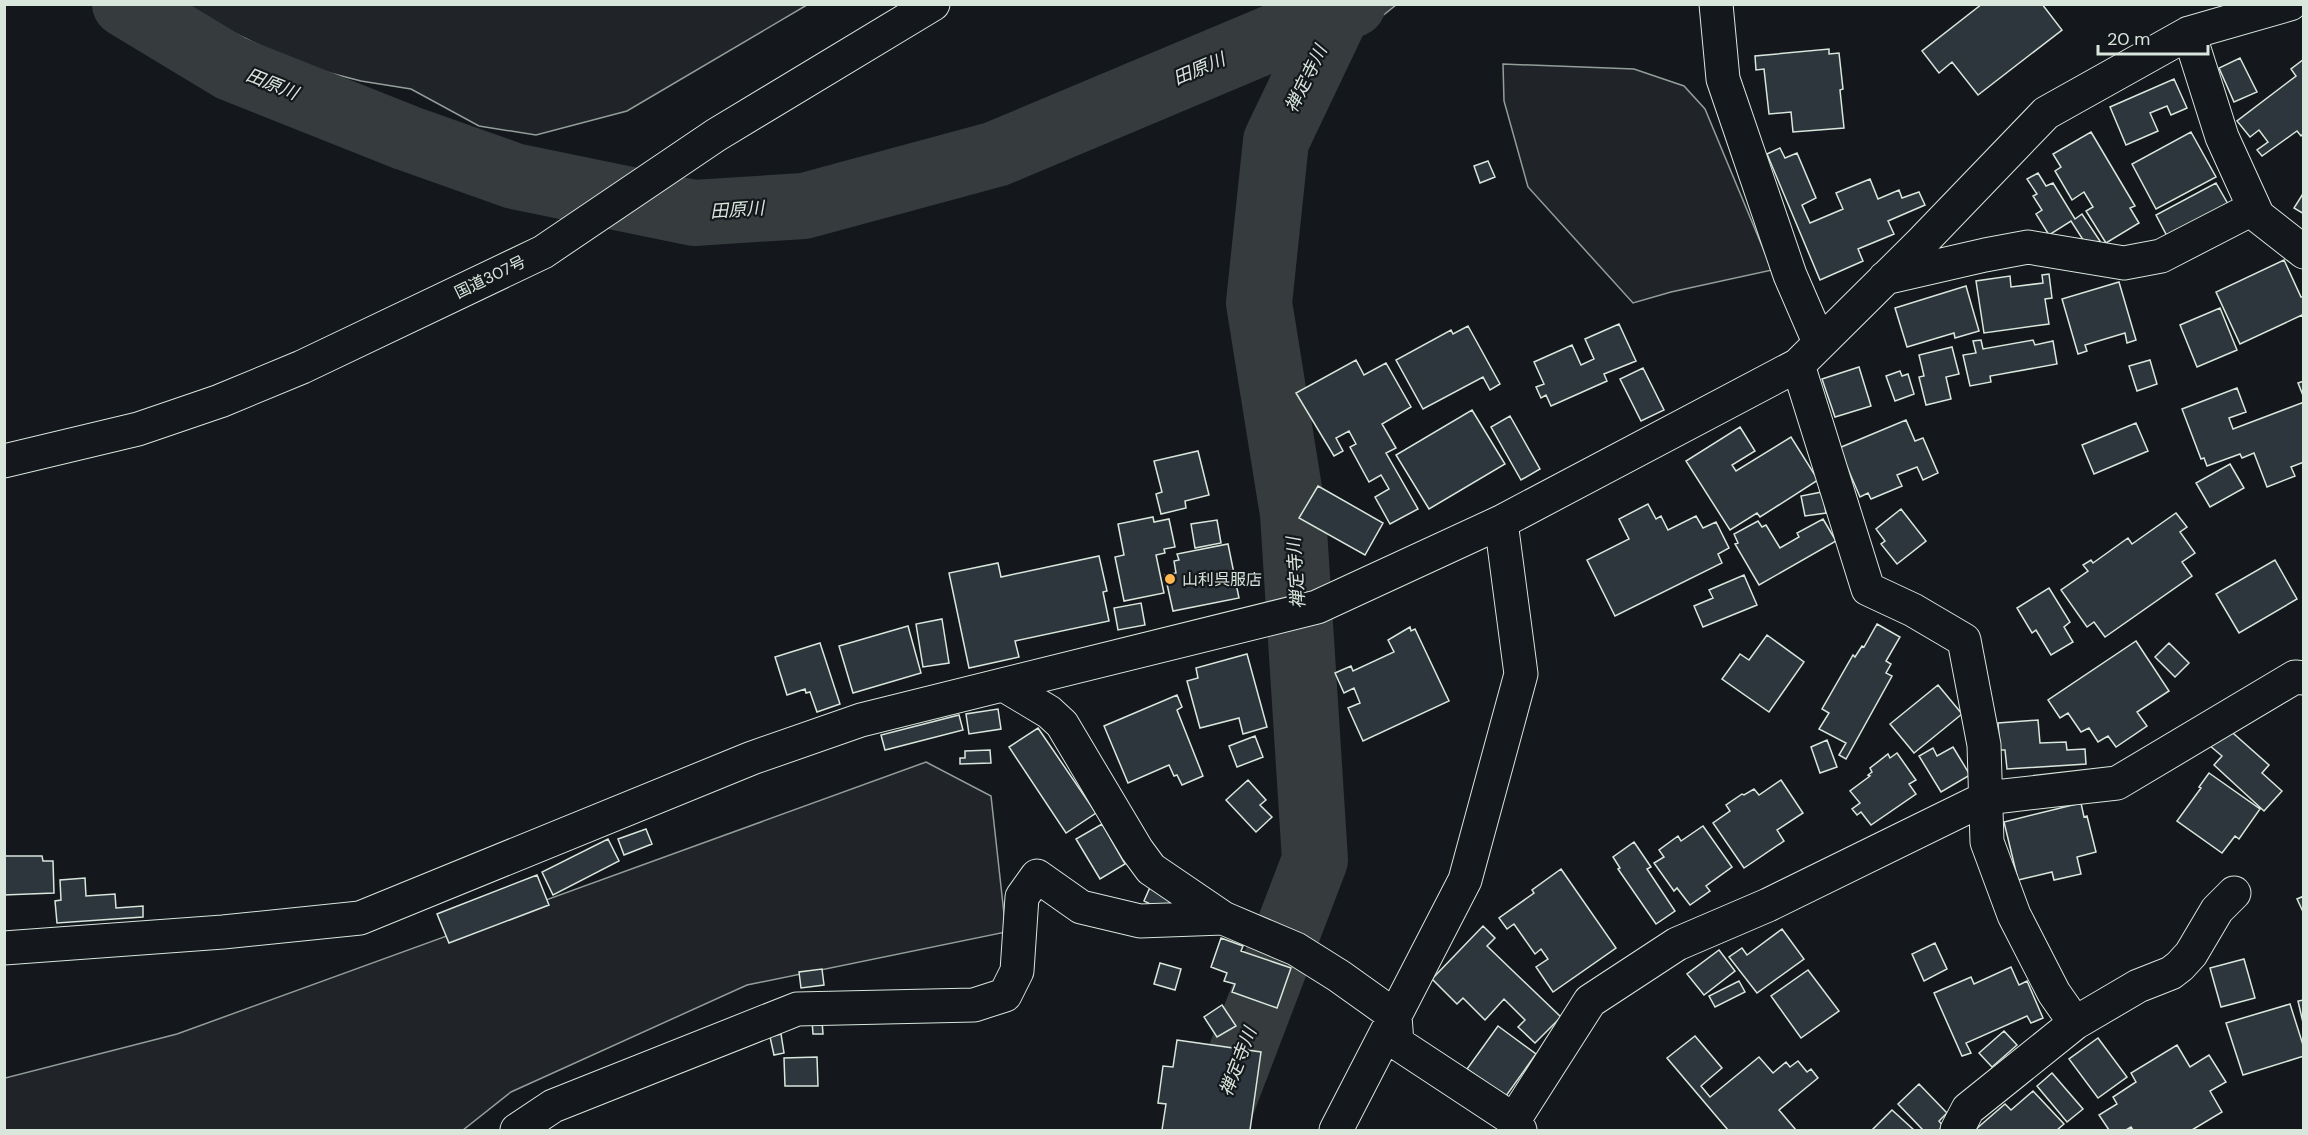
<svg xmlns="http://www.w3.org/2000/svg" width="2308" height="1135" viewBox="0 0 2308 1135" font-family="'DM Sans','Noto Sans JP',sans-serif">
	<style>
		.green { fill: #202428; stroke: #939e99; stroke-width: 1.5 }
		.water { fill: #363b3e; stroke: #939e99; stroke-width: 1.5 }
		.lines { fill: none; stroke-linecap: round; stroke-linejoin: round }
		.river { stroke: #363b3e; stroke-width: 66 }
		.building { fill: #2c363c; stroke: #d8e6dc; stroke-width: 1.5 }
		.minor-casing { stroke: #d8e6dc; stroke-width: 35 }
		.highway-casing { stroke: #d8e6dc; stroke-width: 35 }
		.minor { stroke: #14181c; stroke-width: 33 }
		.highway { stroke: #14181c; stroke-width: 33 }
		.poi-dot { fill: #ffb74d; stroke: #14181c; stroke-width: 2 }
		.labels { text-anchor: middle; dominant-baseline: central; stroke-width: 4.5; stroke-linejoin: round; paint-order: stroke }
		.street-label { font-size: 16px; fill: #d8e6dc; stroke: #14181c }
		.poi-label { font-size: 16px; fill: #d8e6dc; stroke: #14181c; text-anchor: start }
		.water-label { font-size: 18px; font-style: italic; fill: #d8e6dc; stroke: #14181c }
	</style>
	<rect width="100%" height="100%" fill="#14181c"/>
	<!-- green -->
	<path class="green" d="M185,5H807L627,111L536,135L479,126L411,89L361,81L303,66L230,31Z
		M1503,64L1634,69L1684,86L1705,109L1772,270L1671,292L1633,303L1528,187L1504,101Z
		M926,762L991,796L1006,932L747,985L511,1092L463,1130H5V1078L177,1034Z"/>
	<!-- water -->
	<path class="water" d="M1359,4L1396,5L1341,49L1359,5Z"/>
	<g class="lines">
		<!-- river -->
		<path class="river" d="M125,4L231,68L407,138L514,176L694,213L804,206L996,154L1353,4
			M1212,1130L1315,860L1293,514L1259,303L1276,141L1337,13"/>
	</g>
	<!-- building -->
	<path class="building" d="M1982,4H2042L2062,30L1978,95L1952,62L1939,73L1922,51Z
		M1829,49V54L1839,53L1843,89L1840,90L1844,128L1793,132L1791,112L1769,114L1764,69L1756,70L1755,56Z
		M2240,58L2257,92L2234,102L2219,68Z
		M2304,59V133L2301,136L2297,131L2262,156L2257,150L2268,142L2259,130L2250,137L2237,121L2296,76L2291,69Z
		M2174,79L2187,108L2171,115L2167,106L2150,113L2158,131L2126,145L2110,107Z
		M2091,132L2135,206L2130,208L2139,223L2106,243L2086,211L2093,207L2084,192L2072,200L2055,171L2061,167L2053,154Z
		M2191,132L2216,177L2156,209L2132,164Z
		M1780,148L1785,158L1797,153L1816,198L1802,205L1810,223L1843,209L1836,193L1870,179L1878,199L1899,190L1902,198L1919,192L1925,205L1888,221L1894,234L1858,249L1863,261L1820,280L1767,154Z
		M1488,161L1495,177L1480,183L1474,166Z
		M2038,173L2046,186L2053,183L2075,219L2082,214L2100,241L2089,249L2071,221L2049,235L2036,214L2042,210L2033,196L2037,194L2027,179Z
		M2216,183L2228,204L2167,236L2156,215Z
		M2304,192V214L2294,208Z
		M2284,260L2301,297H2304V318L2302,315L2240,344L2216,292Z
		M2049,274L2052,298L2045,299L2049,324L1984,333L1976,281L2010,276L2011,287L2043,283L2042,275Z
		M2119,282L2136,340L2127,343L2125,333L2085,345L2087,351L2078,354L2062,299Z
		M1966,286L1979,331L1955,338L1954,333L1907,347L1895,308Z
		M2220,308L2237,350L2197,367L2180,325Z
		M1619,324L1636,361L1604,374L1607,381L1551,406L1546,395L1541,398L1536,387L1544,384L1534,362L1572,345L1581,365L1594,359L1585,339Z
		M1468,326L1500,384L1490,390L1483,377L1423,409L1396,360L1451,330L1453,334Z
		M1981,340L1983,349L2033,340L2035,345L2053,341L2057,364L1990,376L1991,382L1970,386L1963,355L1976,353L1973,341Z
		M1952,347L1959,374L1946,377L1951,399L1926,405L1919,377L1924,376L1919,355Z
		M1356,360L1364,375L1386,363L1411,407L1382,424L1396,448L1386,453L1418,509L1390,524L1375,497L1389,489L1381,475L1369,482L1350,447L1356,444L1349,431L1336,438L1343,451L1334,456L1296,393Z
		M2150,360L2157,384L2137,391L2129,366Z
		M1859,367L1871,406L1835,417L1822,379Z
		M1643,368L1664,410L1641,421L1620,379Z
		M1900,371L1902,376L1908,374L1914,394L1895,401L1886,376Z
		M2304,381V398L2298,383Z
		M2237,388L2246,412L2229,418L2233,429L2304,402V462L2291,467L2295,476L2267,487L2254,453L2242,458L2240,454L2207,466L2204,458L2201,459L2182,409Z
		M1472,410L1505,464L1429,509L1396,455Z
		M1510,416L1540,469L1521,480L1491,427Z
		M1906,420L1915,441L1923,438L1938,473L1923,480L1917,467L1897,475L1902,486L1871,499L1868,493L1860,497L1839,448Z
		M2136,423L2148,451L2094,474L2082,445Z
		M1740,427L1755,451L1732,465L1736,471L1791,437L1818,480L1760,517L1757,513L1730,530L1686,461Z
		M1198,451L1209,495L1185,501L1186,508L1161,514L1156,494L1162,492L1154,461Z
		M2230,464L2244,488L2210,507L2196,483Z
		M1318,486L1383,523L1365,555L1299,518Z
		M1822,492L1826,513L1805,516L1801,496Z
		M1648,504L1656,519L1661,516L1668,530L1696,516L1703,528L1716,522L1729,548L1718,554L1722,563L1615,616L1587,560L1629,539L1619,519Z
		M1901,509L1926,541L1897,564L1881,544L1885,541L1876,529Z
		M2176,513L2187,527L2180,532L2195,553L2182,562L2192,576L2105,637L2094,622L2087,627L2061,590L2088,571L2083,565L2091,560L2093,563L2128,538L2132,544Z
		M1153,517L1154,522L1169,519L1175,547L1164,549L1165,553L1156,555L1164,593L1124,601L1115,557L1124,555L1118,524Z
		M1823,519L1836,541L1759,585L1735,544L1738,543L1734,534L1758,521L1762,527L1766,525L1780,548L1799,537L1797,533Z
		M1217,520L1221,543L1195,548L1191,524Z
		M1228,544L1239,598L1173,611L1165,575L1176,573L1174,561L1179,560L1177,554Z
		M1099,556L1107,591L1103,592L1109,621L1015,641L1019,657L969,668L949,573L998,563L1001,577Z
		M2275,560L2297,599L2239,633L2216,594Z
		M1744,575L1757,605L1703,627L1694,606L1713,598L1709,590Z
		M2049,588L2070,622L2064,627L2073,642L2051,655L2036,630L2032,633L2017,608Z
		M1141,603L1145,625L1118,630L1114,608Z
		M942,619L949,663L923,667L916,624Z
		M1877,624L1900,637L1886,661L1891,664L1886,673L1892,676L1846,759L1839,755L1846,743L1819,729L1829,713L1822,709L1853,655L1855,657L1862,646L1864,647Z
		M908,626L921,673L853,693L839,646Z
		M1410,627L1411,631L1415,629L1449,701L1363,741L1348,708L1360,703L1354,688L1344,693L1335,673L1351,666L1353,671L1394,652L1388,640Z
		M1767,635L1804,662L1769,712L1722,679L1740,654L1749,660Z
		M2136,641L2169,691L2137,712L2147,726L2116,747L2108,736L2098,742L2089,728L2081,732L2068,713L2060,718L2048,700Z
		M820,643L840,704L817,712L810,692L806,693L805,689L787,695L775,657Z
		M2169,643L2189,663L2175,677L2155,657Z
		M1247,654L1267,727L1243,734L1239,718L1200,728L1187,681L1198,678L1196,668Z
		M1938,685L1962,714L1914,753L1890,724Z
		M1177,695L1182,707L1177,710L1203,776L1182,785L1177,775L1174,776L1169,765L1128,783L1104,726Z
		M998,709L1001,729L969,734L966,714Z
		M959,715L963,730L885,750L881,735Z
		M2038,720L2040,743L2066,742L2067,750L2085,749L2086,764L2007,769L2005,750H2000L1998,723Z
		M2225,726L2269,765L2262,773L2282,791L2264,811L2214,765L2222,756L2209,745Z
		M1038,728L1096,813L1066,833L1009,747Z
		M1255,736L1263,757L1237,767L1229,746Z
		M1827,740L1837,767L1820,773L1811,747Z
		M1953,747L1970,775L1941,792L1919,756L1933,748L1937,756Z
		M990,750L991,763L960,764V758H965V751Z
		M1897,753L1916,780L1909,784L1916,794L1871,825L1861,812L1857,815L1852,809L1860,803L1850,791L1870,776L1868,775L1872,772L1870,768L1888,754L1890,758Z
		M2209,773L2260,809L2239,839L2235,836L2222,853L2177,821L2201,788L2199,787Z
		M1248,780L1266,800L1260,805L1272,817L1256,832L1226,800Z
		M1781,780L1803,813L1777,830L1784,841L1744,868L1713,823L1730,811L1726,805L1742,794L1744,795L1754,789L1759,795Z
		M2081,803L2084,817L2087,816L2096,852L2077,857L2081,874L2054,880L2052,872L2018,880L2004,822Z
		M1102,824L1125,864L1100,879L1076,839Z
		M1703,826L1732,867L1706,886L1710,891L1690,905L1677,888L1674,891L1654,863L1664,857L1659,850L1678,836L1681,841Z
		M646,829L652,844L624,855L618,839Z
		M608,839L619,861L553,895L542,872Z
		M1634,842L1651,867L1647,869L1675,911L1656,924L1618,869L1620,868L1613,857Z
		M4,856H42L43,861H53L54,893L4,895Z
		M1561,869L1616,948L1553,992L1536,967L1548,959L1541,949L1535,954L1514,924L1507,929L1499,918L1534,893L1532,890Z
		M537,875L549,905L449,943L437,914Z
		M85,878L86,896L115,894L116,908L143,906V917L57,923L55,901L61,900L60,880Z
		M1151,885L1174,896L1166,912L1144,901Z
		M2304,896V914L2297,899Z
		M1483,926L1495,938L1487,946L1561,1017L1535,1043L1518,1027L1525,1020L1504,999L1485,1020L1463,998L1457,1004L1432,979Z
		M1782,929L1804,959L1757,993L1729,957L1742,948L1747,955Z
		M1221,938L1243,946L1241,951L1291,968L1277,1008L1232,992L1235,984L1224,981L1227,973L1211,967Z
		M1935,943L1947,969L1924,981L1912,954Z
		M1719,950L1735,971L1704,995L1687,974Z
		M2244,959L2255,998L2221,1007L2210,968Z
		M1160,963L1181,969L1175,990L1154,984Z
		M2011,967L2019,985L2027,981L2043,1018L2031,1023L2027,1016L1966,1043L1971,1053L1962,1056L1934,993L1971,977L1974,984Z
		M822,969L824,985L801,988L799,972Z
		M1808,970L1839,1011L1801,1038L1771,996Z
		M1739,981L1745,992L1715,1007L1709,996Z
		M2304,1000V1027L2298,1001Z
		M2290,1004L2304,1048V1056L2243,1075L2226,1023Z
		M1222,1005L1236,1026L1217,1037L1204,1017Z
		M812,1021H822L823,1034H813Z
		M1498,1026L1536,1054L1506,1096L1467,1069Z
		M2004,1031L2017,1045L1992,1067L1979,1053Z
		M781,1034L784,1053L774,1055L770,1037Z
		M1695,1036L1722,1068L1701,1086L1710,1097L1759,1057L1773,1073L1786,1062L1790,1067L1798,1061L1807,1072L1811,1069L1818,1078L1779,1110L1796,1130H1728L1667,1058Z
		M2098,1038L2127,1077L2098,1098L2069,1059Z
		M1177,1040L1261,1052L1250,1130H1162L1166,1104L1158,1103L1163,1066L1173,1067Z
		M2177,1045L2190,1067L2209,1055L2226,1082L2210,1091L2222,1112L2192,1130H2133L2131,1127L2126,1130H2109L2099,1115L2117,1104L2113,1097L2136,1082L2131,1073Z
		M817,1057L818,1086H785L784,1058Z
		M2052,1073L2083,1109L2067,1122L2037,1086Z
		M1919,1084L1947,1113L1939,1121L1943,1126L1939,1130H1923L1898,1104Z
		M2033,1091L2064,1124L2057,1130H1975L2005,1104L2011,1110Z
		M1892,1110L1914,1130H1872Z"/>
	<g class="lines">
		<!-- minor casing -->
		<g class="minor-casing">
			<path id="minor" d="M1716,4L1723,79L1790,275L1819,342
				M2189,33L2222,137L2258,216L2304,252
				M1885,278L1985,255L2028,247L2124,263L2161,256L2254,208
				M1798,365L1868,589L1913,610L1964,640L1984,745L1987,842L2014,915L2054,993L2075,1023L1968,1109L1957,1130
				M1004,685L1049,712L1062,724L1137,850L1151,869L1223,918
				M4,948L223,932L360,918L752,758L861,720L1317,607L1501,522
				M2075,1023L2138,986L2171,973L2180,966L2191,954L2217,910L2234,893
				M1514,1120L1590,1001L1677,944L1768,905L1986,798L2117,783L2295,677L2304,678
				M517,1130L553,1106L797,1009L974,1005L1005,995L1017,971L1022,897L1037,876L1081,907L1140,921L1223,918L1296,949L1339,976L1395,1016L1397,1043L1514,1120L1520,1130
				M1336,1130L1465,880L1521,674L1501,522L1798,365L1922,242L2046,113L2189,33L2290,4"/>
		</g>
		<!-- highway casing -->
		<g class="highway-casing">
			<path id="highway" d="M4,461L138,429L220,401L302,367L543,252L716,135L933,4"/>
		</g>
		<!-- minor -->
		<use href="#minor" class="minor"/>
		<!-- highway -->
		<use href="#highway" class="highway"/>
	</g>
	<!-- markers -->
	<circle class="poi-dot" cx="1170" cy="579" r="6"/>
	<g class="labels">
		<!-- street labels -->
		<g class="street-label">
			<text transform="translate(490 277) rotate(-26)">国道307号</text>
		</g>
		<!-- poi labels -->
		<g class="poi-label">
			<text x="1182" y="579">山利呉服店</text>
		</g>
		<!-- water labels -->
		<g class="water-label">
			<text transform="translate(1199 69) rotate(-23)">田原川</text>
			<text transform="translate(1306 79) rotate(-64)">禅定寺川</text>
			<text transform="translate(272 84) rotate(22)">田原川</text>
			<text transform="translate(737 210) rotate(-4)">田原川</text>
			<text transform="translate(1296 573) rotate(-94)">禅定寺川</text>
			<text transform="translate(1238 1062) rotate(-69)">禅定寺川</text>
		</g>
	</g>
	<!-- border -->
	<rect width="2308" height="1135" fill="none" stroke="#d8e6dc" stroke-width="12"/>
	<!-- scale -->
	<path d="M2098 45v9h110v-9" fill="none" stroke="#d8e6dc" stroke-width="3"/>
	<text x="2107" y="45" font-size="18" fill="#d8e6dc" stroke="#14181c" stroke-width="4.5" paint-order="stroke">20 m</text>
</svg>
